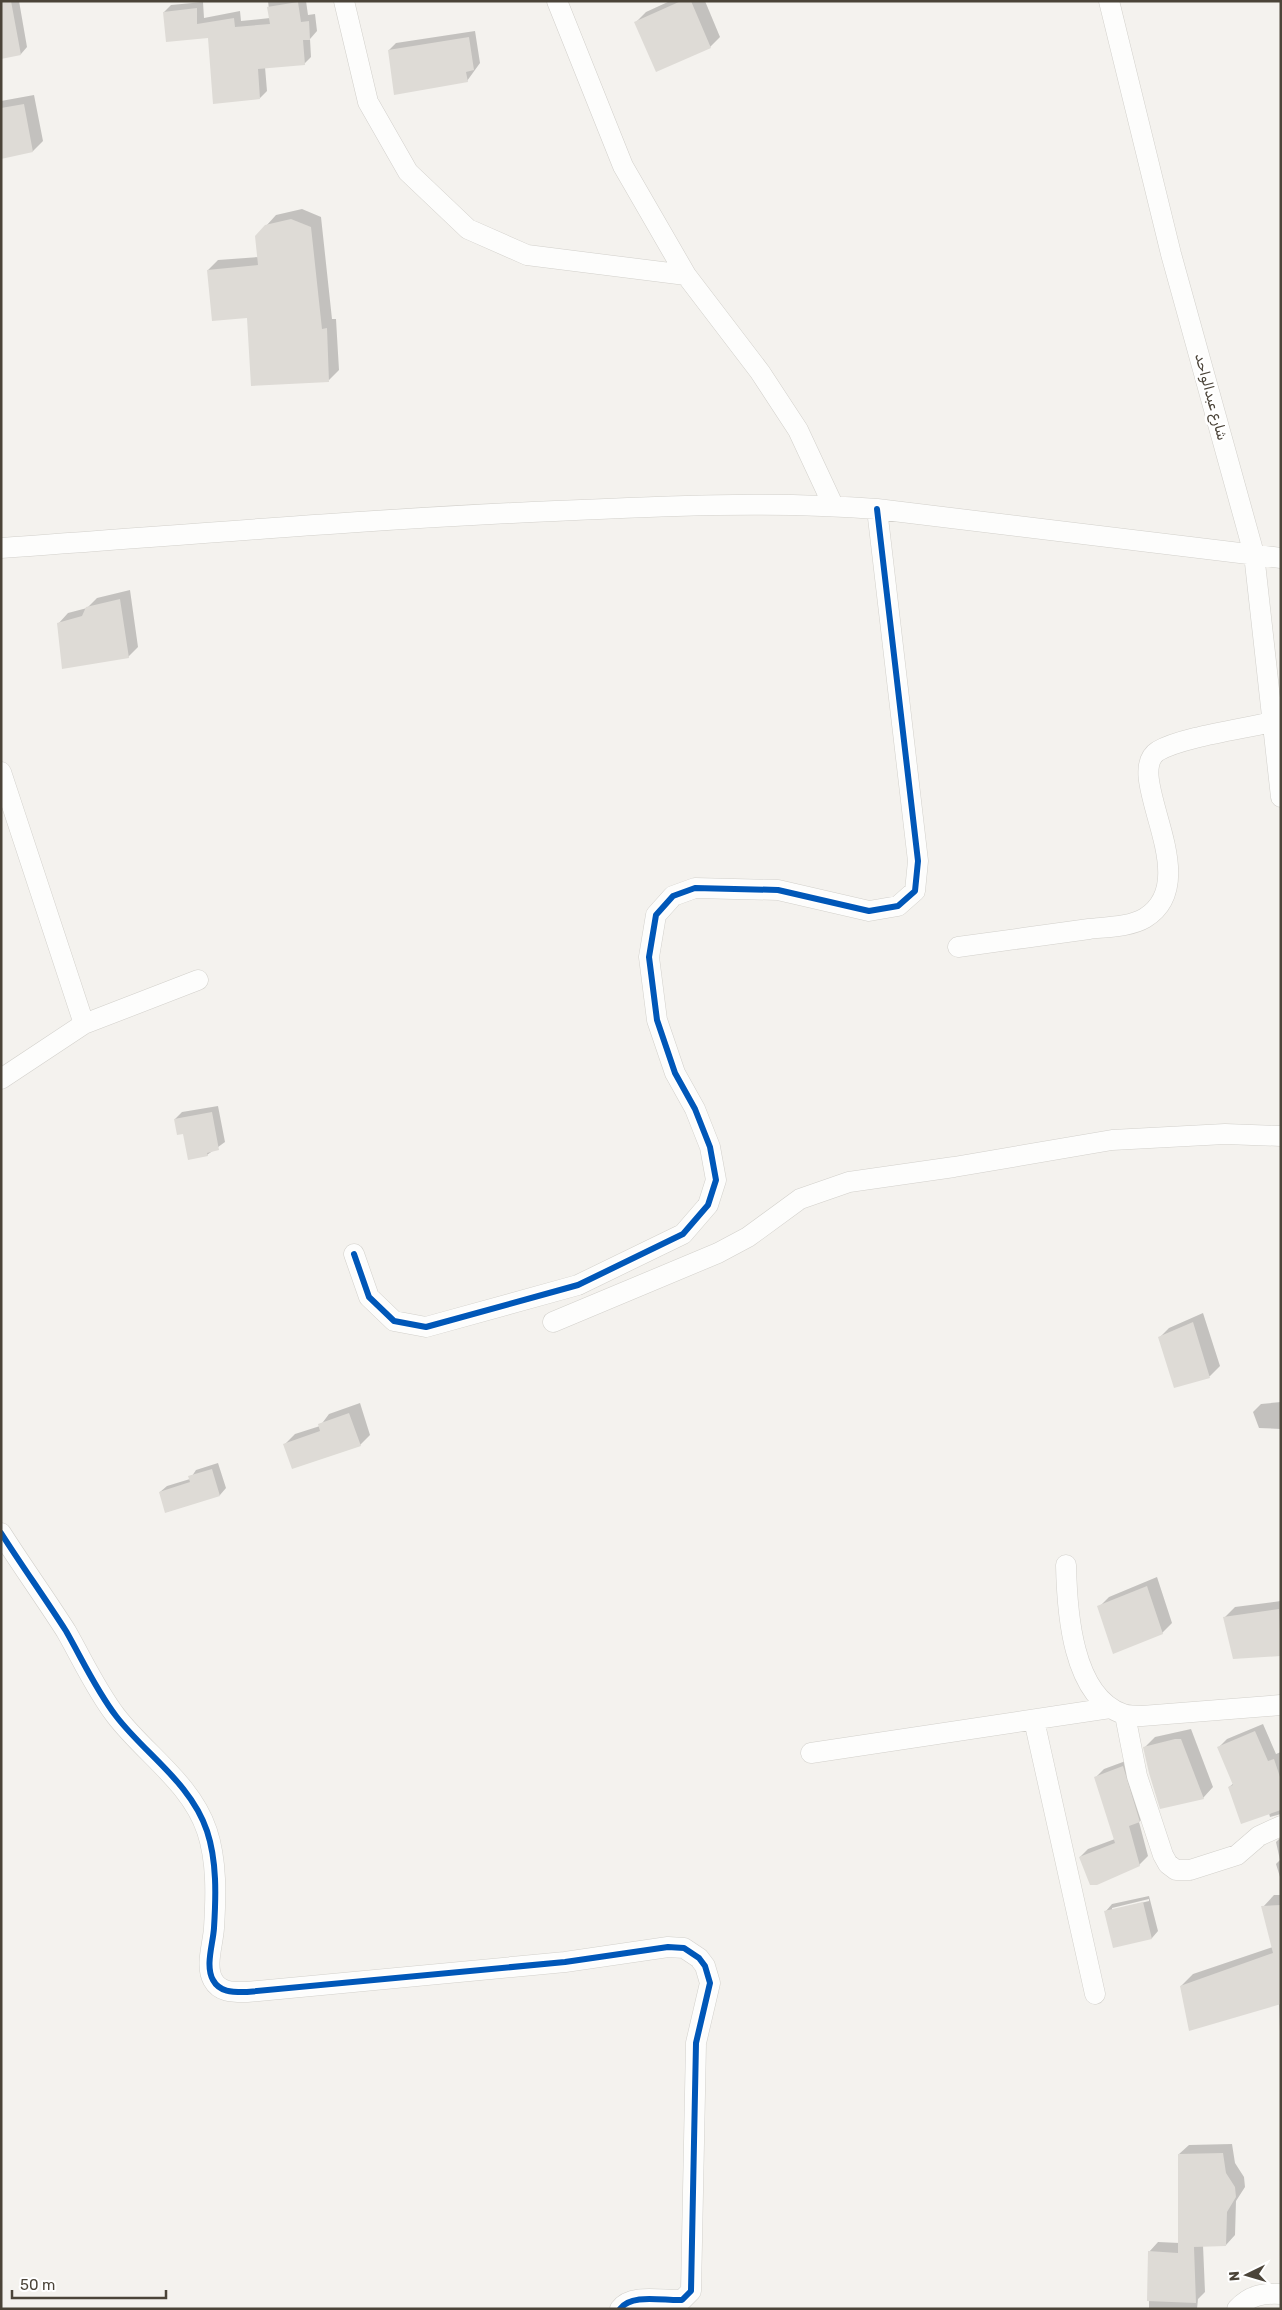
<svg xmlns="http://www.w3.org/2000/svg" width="1282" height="2310" viewBox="0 0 1282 2310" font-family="Rubik,'Noto Sans Arabic',sans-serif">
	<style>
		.shadow { fill: #0003; fill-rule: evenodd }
		.building { fill: #dedbd6 }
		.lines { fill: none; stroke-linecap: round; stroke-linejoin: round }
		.minor-casing { stroke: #d2d0cb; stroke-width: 21 }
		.minor { stroke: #fdfdfc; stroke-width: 20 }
		.cycleway-casing { stroke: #fff; stroke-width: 9 }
		.cycleway { stroke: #0057b8; stroke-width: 6 }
		.labels { text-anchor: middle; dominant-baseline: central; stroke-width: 5; stroke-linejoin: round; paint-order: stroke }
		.street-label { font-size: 14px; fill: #4b4439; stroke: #fff }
	</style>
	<rect width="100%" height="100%" fill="#f4f2ee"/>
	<!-- shadow -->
	<path class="shadow" d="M1,1H19L27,47L21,54L1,58Z
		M268,1H306L308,15L315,14L317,31L310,39L311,57L304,64L265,67L267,91L260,98L209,36L164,12L171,5L203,2L204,18L240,11L241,21L270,18Z
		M670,1H705L720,37L710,47L636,22L646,12Z
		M475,31L480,63L467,81L389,50L396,43Z
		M34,95L43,141L33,151L1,157V101Z
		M302,209L321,217L332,319H336L339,370L329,380L248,317L208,270L218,260L259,257L266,226L276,215Z
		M130,590L138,647L128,657L58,624L68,613L87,608L97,598Z
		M218,1106L225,1142L207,1155L184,1133L175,1119L182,1112Z
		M1203,1313L1220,1366L1210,1376L1175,1387L1159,1338L1169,1328Z
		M1281,1402V1429L1259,1428L1253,1412L1261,1404Z
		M360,1403L370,1435L360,1445L285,1444L295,1434L320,1426L329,1414Z
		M218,1463L226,1488L220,1495L166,1512L160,1492L167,1486L190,1479L196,1470Z
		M1157,1577L1172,1623L1162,1633L1099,1607L1109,1597Z
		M1281,1601V1655L1225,1617L1235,1607Z
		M1263,1724L1276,1754L1281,1752V1814L1270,1817L1269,1813L1229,1787L1234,1783L1219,1747L1227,1739Z
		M1191,1729L1213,1787L1203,1798L1161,1807L1145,1747L1155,1737Z
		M1131,1759L1148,1813L1139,1822L1148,1856L1139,1865L1080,1857L1088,1849L1115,1839L1096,1777L1104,1769Z
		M1281,1837V1877H1280L1276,1864L1280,1860L1276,1842Z
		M1274,1895H1281V2061L1279,2003L1181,1986L1193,1974L1273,1947L1263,1907Z
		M1149,1896L1158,1931L1152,1938L1114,1947L1106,1911L1112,1904ZM1149,1899V1901L1112,1910V1908Z
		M1232,2144L1235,2163L1244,2177L1245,2187L1236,2201L1235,2235L1226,2245H1203L1205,2292L1198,2299L1197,2309H1149V2252L1158,2242L1180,2243L1179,2154L1189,2145Z"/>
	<!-- building -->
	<path class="building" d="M1,1H11L21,55L1,59Z
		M681,1H691L711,48L656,72L634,22Z
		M298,2L301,22L309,21L310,40H303L305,65L258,69L260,99L213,104L208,38L166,42L163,12L197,8V24L234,18L235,27L270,24L267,7Z
		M469,37L474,70L466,72L468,82L394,95L388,50Z
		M24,104L33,152L1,159V108Z
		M291,219L311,227L322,329L327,328L329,382L251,386L247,318L212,321L207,270L258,265L255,236L265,225Z
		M120,599L129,658L62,669L57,623L82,616L86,607Z
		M212,1112L219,1150L207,1153L208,1156L188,1160L183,1134L177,1135L174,1119Z
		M1193,1322L1210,1378L1174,1388L1158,1337Z
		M349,1413L361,1446L292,1469L283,1444L320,1431L318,1424Z
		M212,1469L220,1496L165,1513L159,1492L190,1482L188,1476Z
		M1147,1586L1163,1634L1113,1654L1097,1606Z
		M1279,1609L1281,1656L1233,1659L1223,1617Z
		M1255,1731L1268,1761L1274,1759L1281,1780V1810L1241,1824L1228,1787L1233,1785L1217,1747Z
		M1175,1739H1181L1204,1799L1160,1809L1149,1773L1143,1747Z
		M1123,1766L1140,1822L1129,1826L1140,1866L1097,1885H1090L1079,1857L1115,1843L1094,1777Z
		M1143,1902L1152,1939L1113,1948L1104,1911Z
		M1281,1905V2004L1189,2031L1180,1986L1273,1953L1261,1906Z
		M1223,2153L1226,2173L1235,2187L1236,2197L1227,2212L1226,2246L1194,2247L1196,2303L1147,2301L1148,2251L1178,2253V2154Z"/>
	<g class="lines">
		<!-- minor casing -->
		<g class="minor-casing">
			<path id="minor" d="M344,1L368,102L408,172L468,229L527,255L686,275L760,372L798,430L833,505
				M557,1L623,166L686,275
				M1109,1L1171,254L1254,554L1281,797
				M1,548C186,535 370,519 555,511C662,506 770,501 877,509L1281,558
				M1,772L84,1024
				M958,947C1002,941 1045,935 1089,929C1106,927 1130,927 1145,918C1207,880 1121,774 1158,751C1182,737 1243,729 1272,722
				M1,1079L84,1024L198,980
				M354,1254L369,1297L394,1321L426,1327L578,1285L683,1234L708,1205L716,1180L710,1147L695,1109L675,1073L657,1020L649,957L656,915L673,896L695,888L778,890L869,911L898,906L915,891L918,861L877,509
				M553,1322L718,1253L748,1237L800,1199L849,1182L954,1167L1112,1140L1225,1134L1281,1136
				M1,1533C22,1566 45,1598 66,1631C82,1659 96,1690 116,1716C145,1754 191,1783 207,1831C217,1861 216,1896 214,1928C213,1944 205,1966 213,1980C220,1993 234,1992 247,1992L565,1962L668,1947L684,1948L699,1958L705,1966L710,1983L696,2043L691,2291L682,2300C664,2301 631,2293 620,2309
				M1066,1565C1067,1611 1072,1696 1123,1714C1129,1716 1136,1716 1142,1716L1281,1705
				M1125,1715L1137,1776L1163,1855L1168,1864L1176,1870H1190L1237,1855L1259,1836L1281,1826
				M1034,1720L1095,1994
				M811,1753L1110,1708
				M1237,2309C1250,2295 1263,2293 1281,2294"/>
		</g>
		<!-- minor -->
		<use href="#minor" class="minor"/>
		<!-- cycleway casing -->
		<g class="cycleway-casing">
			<path id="cycleway" d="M354,1254L369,1297L394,1321L426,1327L578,1285L683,1234L708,1205L716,1180L710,1147L695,1109L675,1073L657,1020L649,957L656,915L673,896L695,888L778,890L869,911L898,906L915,891L918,861L877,509
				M1,1533C22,1566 45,1598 66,1631C82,1659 96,1690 116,1716C145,1754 191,1783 207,1831C217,1861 216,1896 214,1928C213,1944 205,1966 213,1980C220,1993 234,1992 247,1992L565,1962L668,1947L684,1948L699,1958L705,1966L710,1983L696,2043L691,2291L682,2300C664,2301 631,2293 620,2309"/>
		</g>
		<!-- cycleway -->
		<use href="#cycleway" class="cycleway"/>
	</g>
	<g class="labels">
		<!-- street labels -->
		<g class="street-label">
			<text transform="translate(1211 397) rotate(75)">شارع عبدالواحد</text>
		</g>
	</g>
	<!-- border -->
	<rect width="1282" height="2310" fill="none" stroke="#4b4439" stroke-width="5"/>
	<!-- north arrow -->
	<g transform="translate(1247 2275) rotate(265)" stroke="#ffffff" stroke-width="4" paint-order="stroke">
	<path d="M0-4L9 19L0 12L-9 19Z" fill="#4b4439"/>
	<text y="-8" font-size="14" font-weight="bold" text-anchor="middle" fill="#4b4439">N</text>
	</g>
	<!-- scale -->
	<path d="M12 2290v8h154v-8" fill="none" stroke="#4b4439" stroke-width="2.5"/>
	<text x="20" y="2290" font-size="15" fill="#4b4439" stroke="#ffffff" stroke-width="4" paint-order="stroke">50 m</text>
</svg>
